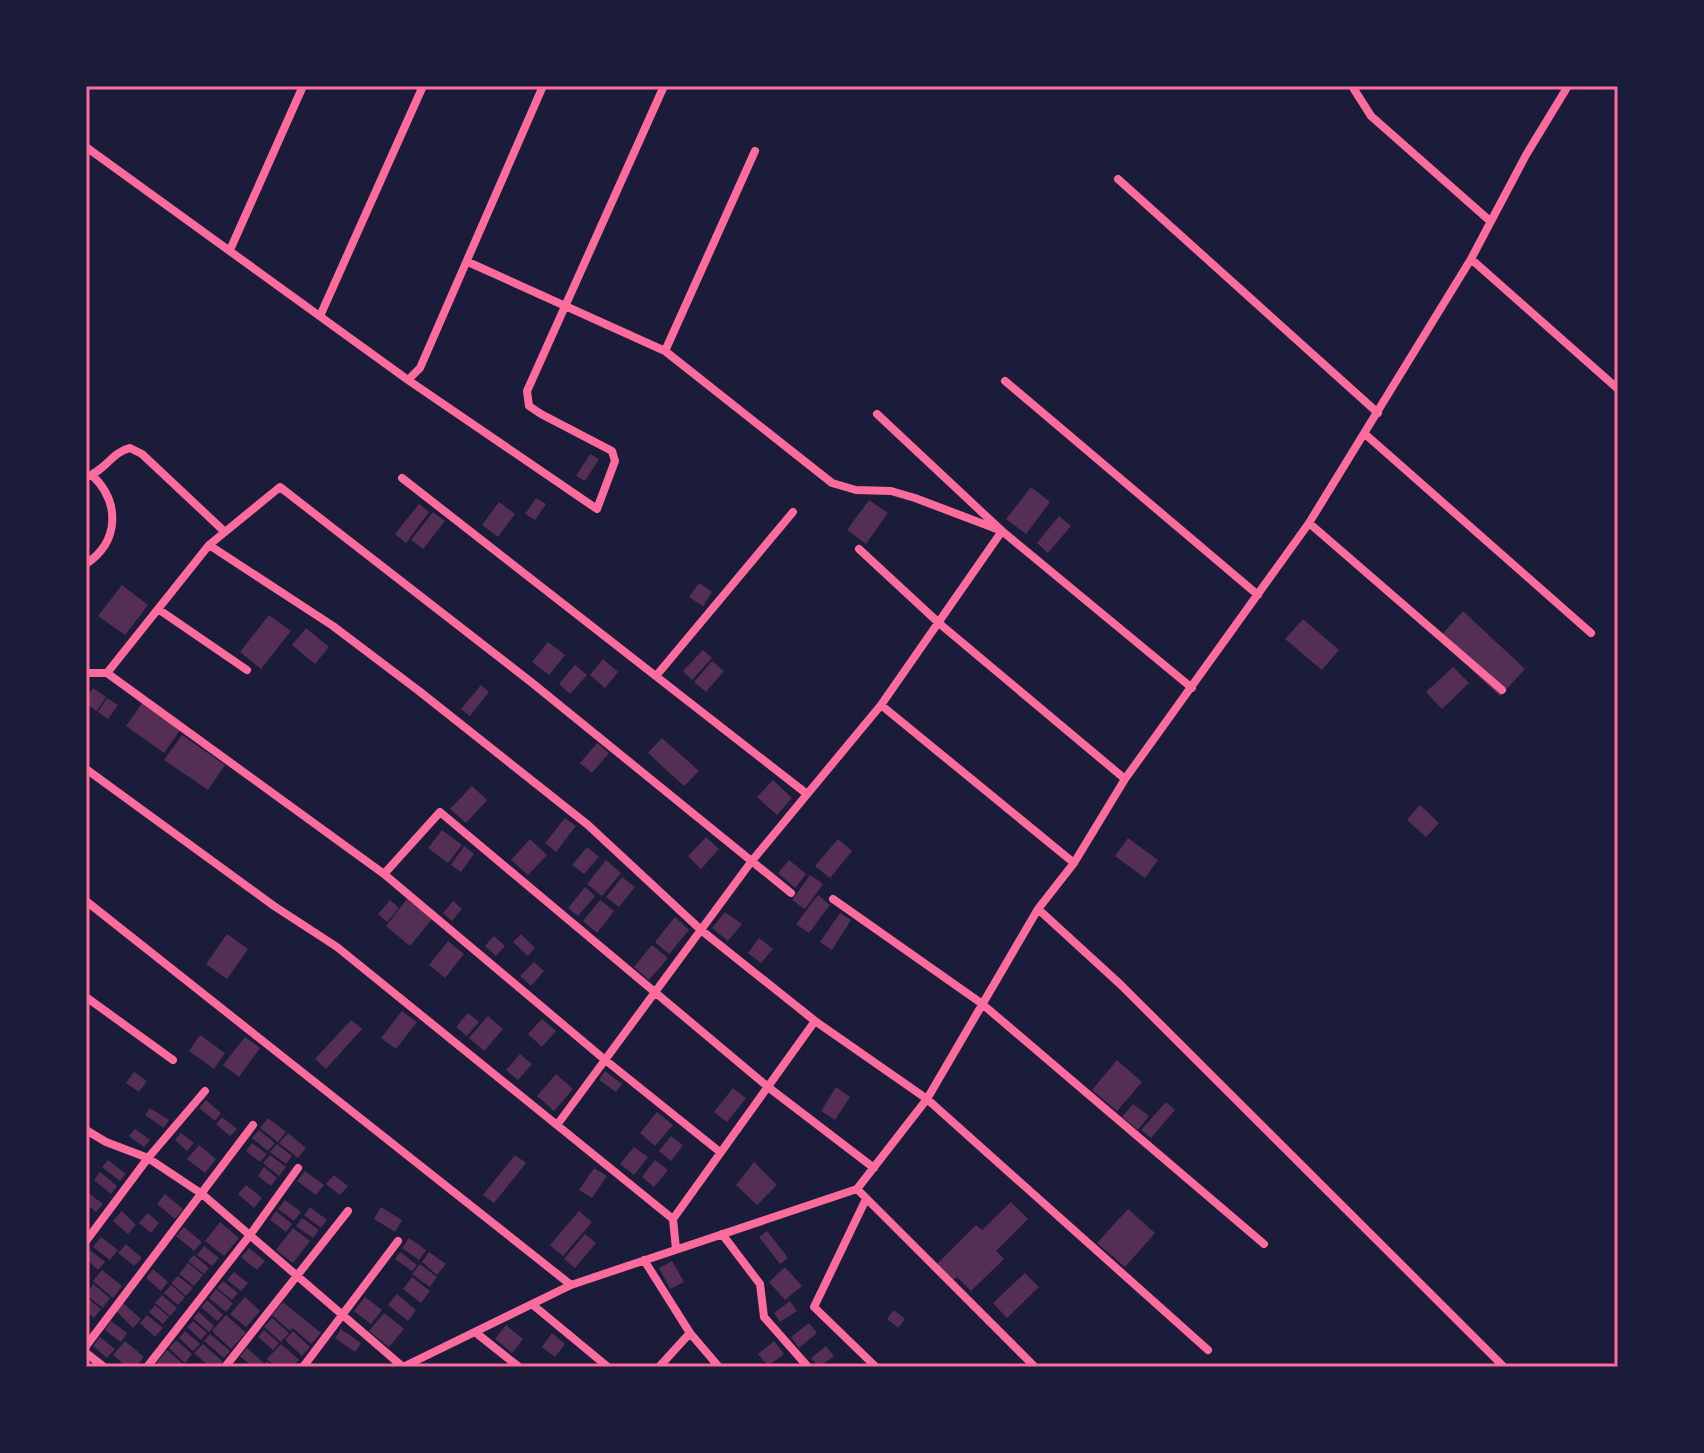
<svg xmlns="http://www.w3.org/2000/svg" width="1704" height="1453" viewBox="0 0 1704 1453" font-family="'Roboto Condensed',sans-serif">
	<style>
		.building { fill: #542f53 }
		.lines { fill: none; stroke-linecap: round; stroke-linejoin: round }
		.minor { stroke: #ff6b9d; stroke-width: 8 }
		.neatline { fill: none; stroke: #ff6b9d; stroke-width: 3 }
	</style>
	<rect width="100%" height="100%" fill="#1b1b3a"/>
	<!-- building -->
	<path class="building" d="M590,454L599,459L585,481L576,476Z
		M1031,487L1050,502L1026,534L1006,519Z
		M536,498L546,504L535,520L525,514Z
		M869,500L888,513L866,544L847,530Z
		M499,502L515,514L498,537L482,525Z
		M419,504L429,512L406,543L395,534Z
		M433,512L445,521L423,549L411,540Z
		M1059,516L1071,526L1048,553L1037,543Z
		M699,583L712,592L703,606L689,597Z
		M122,585L148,605L125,635L98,616Z
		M1463,611L1525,669L1500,696L1438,639Z
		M269,615L291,631L261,669L240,652Z
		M1303,619L1339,650L1322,670L1285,639Z
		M306,628L329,647L315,664L292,645Z
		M548,642L565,655L549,675L532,662Z
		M703,650L712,658L692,680L683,671Z
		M603,659L618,672L605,688L590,675Z
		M712,661L724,671L706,692L694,682Z
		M575,665L587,675L570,694L559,684Z
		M1453,667L1469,683L1442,709L1426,692Z
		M481,685L489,692L470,716L461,709Z
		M93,688L106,697L97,711L86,704V698Z
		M107,698L118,705L108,719L98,712Z
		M143,702L181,729L164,753L126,726Z
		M182,735L225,765L208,790L164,760Z
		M662,738L699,771L684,786L648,753Z
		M597,743L609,753L592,773L580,763Z
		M773,780L792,798L777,815L757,797Z
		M472,786L487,800L466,823L450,809Z
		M1420,805L1439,823L1426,837L1407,820Z
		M565,818L576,826L556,852L545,843Z
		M442,830L462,845L448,863L428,848Z
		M706,837L719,849L701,869L688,856Z
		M1128,838L1158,860L1145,878L1115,856Z
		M530,839L547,855L528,875L511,860Z
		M838,839L852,851L830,878L815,866Z
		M464,846L474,854L461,872L451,865Z
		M587,847L599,857L584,874L572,865Z
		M606,860L621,873L602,896L587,884Z
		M789,860L806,874L795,888L778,873Z
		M810,875L823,884L805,909L792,900Z
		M622,877L635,887L619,907L606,897Z
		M585,887L595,896L578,916L568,908Z
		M818,895L830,905L809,933L796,924Z
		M407,899L432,919L410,946L386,926Z
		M390,900L399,908L387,922L378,914Z
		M600,900L614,911L597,933L583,921Z
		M453,901L462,909L452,921L443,913Z
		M725,912L742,924L728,941L712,928Z
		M840,913L851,920L832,950L820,942Z
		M675,917L689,930L669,954L655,942Z
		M227,934L248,949L227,979L206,964Z
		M521,934L535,948L528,956L513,942Z
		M494,936L505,946L496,956L485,946Z
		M759,938L773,949L761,963L748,953Z
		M448,941L464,954L445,978L429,965Z
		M652,945L668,958L649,980L634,967Z
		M534,962L544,971L531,986L520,976Z
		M402,1011L417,1022L396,1049L381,1038Z
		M468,1013L479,1022L467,1036L456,1027Z
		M488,1016L503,1029L484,1051L469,1038Z
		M542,1019L556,1031L542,1047L528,1034Z
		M351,1020L362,1029L326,1069L315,1059Z
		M200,1035L225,1053L214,1069L189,1051Z
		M245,1037L260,1048L239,1077L223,1065Z
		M520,1054L532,1064L518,1080L506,1070Z
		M1117,1060L1142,1082L1117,1111L1092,1090Z
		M605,1071L622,1084L616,1092L599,1080Z
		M134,1072L147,1081L139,1092L126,1083Z
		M556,1074L573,1089L554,1111L537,1096Z
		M836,1087L850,1097L835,1120L821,1111Z
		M733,1088L746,1098L727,1122L714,1112Z
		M206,1100L221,1113L215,1121L199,1108Z
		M1166,1102L1175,1110L1151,1138L1141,1130Z
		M1133,1104L1149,1116L1138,1130L1122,1117Z
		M150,1108L169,1120L164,1128L145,1115Z
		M657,1112L673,1125L655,1146L640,1133Z
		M222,1117L237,1129L230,1136L216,1124Z
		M268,1118L286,1132L278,1142L260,1128Z
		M135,1129L150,1140L144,1147L129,1136Z
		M259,1130L275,1143L268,1151L252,1138Z
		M181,1133L194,1143L187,1151L175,1140Z
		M288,1133L306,1148L298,1158L279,1143Z
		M671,1136L683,1145L671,1161L659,1151Z
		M252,1143L267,1154L260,1162L246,1151Z
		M277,1144L292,1156L286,1164L270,1152Z
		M199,1145L216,1159L205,1173L187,1159Z
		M634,1147L648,1157L634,1175L620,1164Z
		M270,1155L286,1167L279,1176L263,1163Z
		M515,1155L526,1163L494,1203L483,1195Z
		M108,1160L126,1174L120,1181L102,1167Z
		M655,1160L668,1170L654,1187L642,1177Z
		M754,1162L777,1185L757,1205L736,1185Z
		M264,1167L277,1178L271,1186L258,1176Z
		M594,1168L607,1176L592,1198L579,1190Z
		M305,1171L324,1185L316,1195L297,1181Z
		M100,1172L117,1186L111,1194L94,1180Z
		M334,1175L348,1186L340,1195L326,1184Z
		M246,1185L262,1198L254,1208L238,1194Z
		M87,1192L103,1204L96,1212L86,1204Z
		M165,1194L183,1209L175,1219L157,1204Z
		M285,1200L301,1212L294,1221L278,1209Z
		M1011,1202L1028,1219L996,1251L1004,1259L971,1291L957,1277L953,1280L937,1264L976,1225L982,1230Z
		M310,1207L327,1220L321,1228L304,1215Z
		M381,1207L402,1220L395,1232L374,1219Z
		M1128,1209L1155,1233L1125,1267L1097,1243Z
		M122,1211L136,1225L128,1234L113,1221Z
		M276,1211L292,1224L286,1232L270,1220Z
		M579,1211L592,1222L563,1256L550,1245Z
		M148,1213L159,1223L151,1233L139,1223Z
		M302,1218L319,1230L313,1238L296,1226Z
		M220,1222L239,1238L224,1256L205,1241Z
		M184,1227L202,1242L194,1251L176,1236Z
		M293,1228L310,1241L293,1263L276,1250Z
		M767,1231L788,1258L780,1264L759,1237Z
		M585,1234L596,1243L575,1268L564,1259Z
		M101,1237L118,1250L110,1260L93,1247Z
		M409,1238L426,1250L419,1260L402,1248Z
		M126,1244L142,1258L134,1266L118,1253Z
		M204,1246L219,1258L212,1266L197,1255Z
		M249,1248L265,1261L257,1270L241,1257Z
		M90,1250L105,1262L98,1270L86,1259Z
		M400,1252L417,1265L412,1271L395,1259Z
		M429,1252L446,1264L437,1275L422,1262Z
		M194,1255L209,1268L204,1274L188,1261Z
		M672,1261L684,1282L670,1289L659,1268Z
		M188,1263L203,1275L194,1286L179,1274Z
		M420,1264L437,1277L430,1287L412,1274Z
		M785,1267L802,1286L785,1300L769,1282Z
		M153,1269L168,1282L161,1291L146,1278Z
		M102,1270L122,1286L113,1298L93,1281Z
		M234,1272L248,1283L241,1291L227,1280Z
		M1025,1273L1039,1287L1007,1318L993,1303Z
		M178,1276L193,1288L186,1296L171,1283Z
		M412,1277L430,1291L421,1303L403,1289Z
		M223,1281L238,1293L232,1300L217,1288Z
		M93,1284L110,1298L103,1308L86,1295Z
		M171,1285L185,1297L178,1305L164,1293Z
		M216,1289L233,1303L226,1312L209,1298Z
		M397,1294L416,1310L408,1321L388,1305Z
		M162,1295L177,1308L170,1316L155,1303Z
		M86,1297L101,1309L94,1318L86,1311Z
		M245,1297L260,1311L246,1327L230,1314Z
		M365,1297L382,1310L371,1324L354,1311Z
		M207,1300L223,1315L217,1321L201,1307Z
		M790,1301L797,1311L780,1322L774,1313Z
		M283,1302L321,1333L311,1344L293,1328L290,1331L272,1315Z
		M123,1303L141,1319L133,1328L116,1311Z
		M155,1305L169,1317L163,1324L149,1312Z
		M894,1310L905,1319L898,1328L887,1319Z
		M199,1312L214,1326L209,1332L193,1318Z
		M384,1313L404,1329L389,1347L369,1331Z
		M147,1315L163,1328L155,1337L140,1323Z
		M226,1315L246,1333L231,1349L212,1331Z
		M272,1318L289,1333L281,1342L264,1327Z
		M111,1321L127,1333L121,1342L105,1330Z
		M193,1321L207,1333L201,1340L187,1327Z
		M809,1323L817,1333L799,1348L791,1337Z
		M506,1325L523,1339L512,1353L495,1339Z
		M341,1329L361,1343L355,1352L335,1338Z
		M264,1330L279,1343L273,1350L258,1337Z
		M185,1331L200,1344L193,1351L179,1338Z
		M293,1331L310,1347L302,1356L285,1340Z
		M552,1333L565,1344L555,1357L542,1347Z
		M210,1334L230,1351L224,1358L204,1341Z
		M100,1337L115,1349L107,1358L93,1346Z
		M176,1340L192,1354L185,1363L169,1348Z
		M125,1341L144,1357L136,1367H127L113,1355Z
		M774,1341L784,1354L768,1366L758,1354Z
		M203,1344L223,1362L219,1367H210L194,1353Z
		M281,1344L299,1360L292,1367H275L267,1359Z
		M826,1346L834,1356L819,1367L811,1358Z
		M247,1348L265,1364L267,1361L273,1367H253L240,1356Z
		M167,1350L183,1364L181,1367H162L157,1362Z"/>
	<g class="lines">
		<!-- minor -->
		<path class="minor" d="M1352,86L1371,116L1490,221
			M86,147L408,380L420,368L543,86
			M1118,179L1378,413
			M230,250L303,86
			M1471,259L1618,389
			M468,262L665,351L832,483L856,490L891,491L915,498L1002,531
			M320,316L423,86
			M665,351L755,151
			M408,380L597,509L615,461L612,451L541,414L529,406L527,391L664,86
			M1005,381L1258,595
			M877,414L1002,531L1192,688
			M1365,434L1591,633
			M86,477C105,471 112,452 130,448L142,454L225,532
			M402,478L807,794
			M1309,523L1502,690
			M209,545L333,626L419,691L588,825L701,930L815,1021L927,1099L1208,1350
			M859,549L940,624L1125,779
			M86,564C120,541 120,502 92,475
			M158,609L247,670
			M86,673H107L384,874L604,1059L720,1152
			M107,673L209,545L280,487L531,682L791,893
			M656,676L793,512
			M881,705L1074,863
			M86,769L274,906L337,947L673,1219
			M384,874L440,812L768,1087L874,1168
			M833,899L981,1003L1264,1244
			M86,901L571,1285
			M1038,909L1121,985L1504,1367
			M86,997L173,1060
			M557,1125L751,862L881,705L1002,531
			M86,1130L106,1142L148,1158L202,1194L403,1367
			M857,1189L1035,1367
			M866,1199L814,1307L876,1367
			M722,1234L760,1284L764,1317L808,1367
			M86,1241L148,1158L205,1091
			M676,1249L673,1219L815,1021
			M644,1260L690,1333L719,1367
			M533,1305L608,1367
			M475,1332L519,1367
			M86,1346L253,1125
			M86,1353L104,1367
			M147,1367L250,1235L298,1168
			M225,1367L348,1211
			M303,1367L398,1241
			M403,1367L571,1285L857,1189L927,1099L1038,909L1074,863L1125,779L1309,523L1471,259L1526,155L1568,86
			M659,1367L690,1333"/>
	</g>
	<!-- border -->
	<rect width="1704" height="1453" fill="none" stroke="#1b1b3a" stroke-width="176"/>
	<rect x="88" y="88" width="1528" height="1277" class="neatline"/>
</svg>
